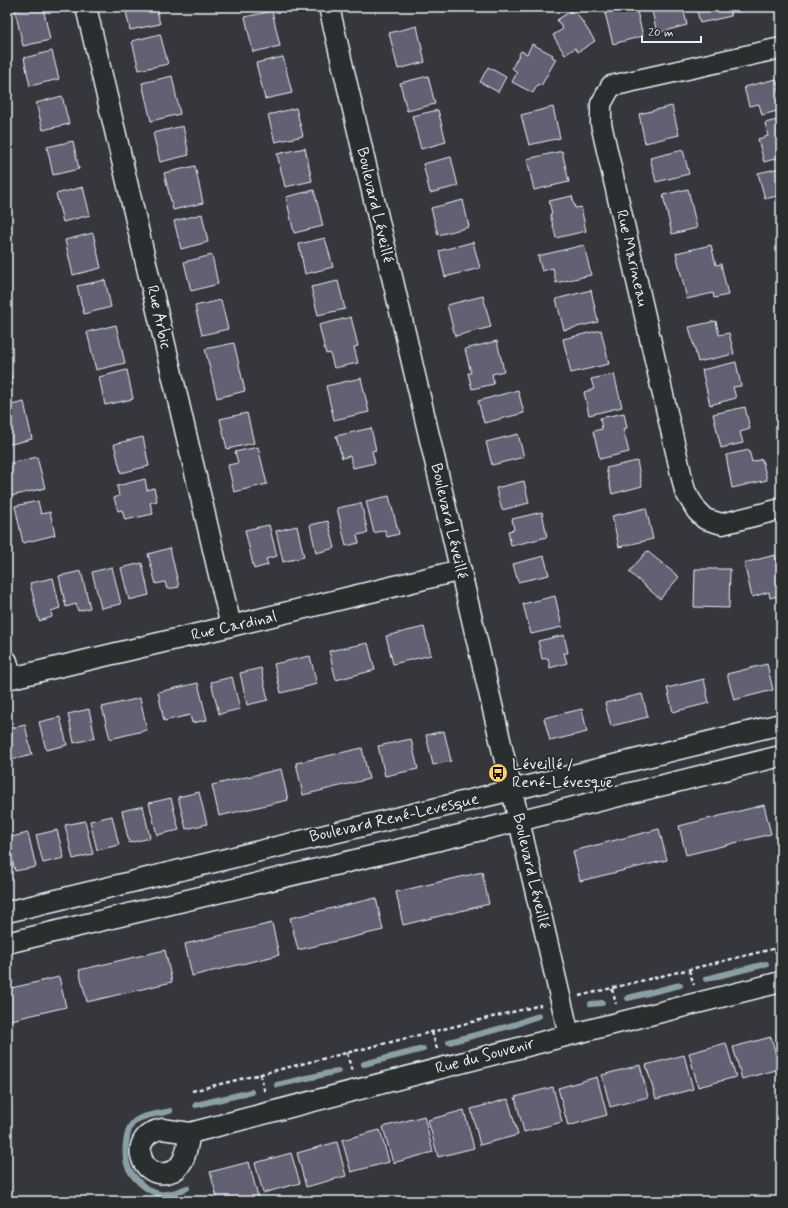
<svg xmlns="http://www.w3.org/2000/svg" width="788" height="1208" viewBox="0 0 788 1208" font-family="Mynerve,sans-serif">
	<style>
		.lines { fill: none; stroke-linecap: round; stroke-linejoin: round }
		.stream { stroke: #8aa0a4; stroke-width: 6 }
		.building { fill: #646173; stroke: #e8f1f8 }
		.minor-casing { stroke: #e8f1f8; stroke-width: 23 }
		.path { stroke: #e8f1f8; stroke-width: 2.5; stroke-dasharray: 4 3; stroke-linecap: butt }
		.minor { stroke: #2a2d2e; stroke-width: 20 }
		.labels { text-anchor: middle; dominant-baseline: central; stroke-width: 4; stroke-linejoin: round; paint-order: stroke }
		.street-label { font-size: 16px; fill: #e8f1f8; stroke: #2a2d2e }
		.poi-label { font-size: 16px; fill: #e8f1f8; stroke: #2a2d2e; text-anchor: start }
	</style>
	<rect width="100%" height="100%" fill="#36373c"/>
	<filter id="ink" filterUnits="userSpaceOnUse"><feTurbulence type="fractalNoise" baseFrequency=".025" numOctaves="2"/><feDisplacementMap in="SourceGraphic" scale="8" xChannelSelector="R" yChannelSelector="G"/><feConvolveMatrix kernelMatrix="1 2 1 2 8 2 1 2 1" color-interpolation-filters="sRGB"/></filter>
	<g filter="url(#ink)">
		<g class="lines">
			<!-- stream -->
			<path class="stream" d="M706,979L766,964
				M628,998L680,985
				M591,1004L602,1003
				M449,1042L517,1024L526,1020L539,1016
				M364,1064L423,1049
				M277,1085L338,1071
				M196,1105L251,1092
				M170,1111C160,1114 144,1114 135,1121C130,1125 128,1131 127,1137C125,1146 125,1155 127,1164C131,1177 147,1192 160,1194C168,1195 180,1191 187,1188"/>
		</g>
		<!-- building -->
		<path class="building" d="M29,7H43L50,40L23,46L15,10Z
			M125,7H156L160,24L130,30Z
			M629,7H636L643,36L613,44L605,13Z
			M651,7H683L687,25L657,33Z
			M696,7H729L731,16L700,23Z
			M735,7H759L737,12Z
			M574,9L595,41L578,52L575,48L565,55L553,35L563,29L557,20Z
			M272,11L280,46L253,52L245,17Z
			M417,26L425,62L398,69L389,33Z
			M160,34L168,64L139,70L132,41Z
			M532,44L553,55L552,57L556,59L541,86L538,84L533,93L512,82L517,72L512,68L521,51L527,54Z
			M52,51L59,79L30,86L24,58Z
			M283,57L292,93L265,99L256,63Z
			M488,67L506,77L498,92L480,82Z
			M172,76L180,114L151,121L142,83Z
			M428,76L435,104L407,111L400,83Z
			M776,79L781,97V110L762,115L759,104L749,106L744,87Z
			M62,96L69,124L43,130L36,103Z
			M672,106L679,135L645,143L639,114Z
			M553,107L560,138L529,145L521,115Z
			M296,108L303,136L275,142L268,115Z
			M438,110L446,142L421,149L412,116Z
			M781,119V157L764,162L758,139L768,136L765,123Z
			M183,126L189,155L160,162L153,133Z
			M73,141L79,169L53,175L47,147Z
			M305,148L312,181L285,187L277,154Z
			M683,150L689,174L656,182L650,158Z
			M562,151L569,182L534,190L527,159Z
			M451,157L458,186L430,193L423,164Z
			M195,166L203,203L173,210L164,173Z
			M781,168V195L765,199L758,173Z
			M83,187L90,215L63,222L56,194Z
			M688,189L697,228L672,234L663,195Z
			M314,190L323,226L294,233L286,197Z
			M572,196L575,208L581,207L586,231L556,238L550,214H552L549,201Z
			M463,200L469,227L438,235L431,208Z
			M202,214L208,242L181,249L174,221Z
			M93,233L101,268L73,275L65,240Z
			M325,238L333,267L305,274L299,244Z
			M473,242L480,268L445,277L439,251Z
			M584,245L591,275L556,283L553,268L542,271L538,256Z
			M711,245L716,265L721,264L728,295L714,298L713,293L687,299L676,253Z
			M212,255L218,284L191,291L184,262Z
			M105,280L111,307L84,314L77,286Z
			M338,281L345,309L318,315L311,287Z
			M591,290L598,322L564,330L556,299Z
			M483,296L491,327L455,336L447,305Z
			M221,300L228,329L202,335L195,306Z
			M351,317L358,346L354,347L358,363L334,368L330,353L326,354L319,325Z
			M716,321L719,335L729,333L734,354L698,362L689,327Z
			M116,325L125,363L96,370L87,332Z
			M601,330L609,364L571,373L563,339Z
			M497,341L504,371L492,374L494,384L472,389L468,373H471L465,349Z
			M234,343L245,391L217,398L205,349Z
			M7,358L13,385L7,386Z
			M736,362L741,386L733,387L736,398L710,405L702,370Z
			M127,370L133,399L105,405L99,377Z
			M614,374L622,407L589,415L584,392L594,389L591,379Z
			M361,378L369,412L334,420L326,386Z
			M518,390L524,413L484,423L478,401Z
			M24,402L32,439L7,445V406Z
			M745,407L750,429L740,432L743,443L721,448L713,414Z
			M247,413L254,443L227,449L220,419Z
			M624,413L627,428L623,429L629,452L600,459L593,431L602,429L600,418Z
			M371,428L376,450L372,451L375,463L353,468L350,456L342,458L336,436Z
			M518,434L524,457L492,465L486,442Z
			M143,437L149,466L121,473L114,444Z
			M258,447L267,484L234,492L228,465L238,463L235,452Z
			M749,450L752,462L762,459L767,480L732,488L726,455Z
			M37,457L45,488L11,496L7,480V464Z
			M637,461L642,486L612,494L606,468Z
			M145,479L147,490L154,488L157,501L150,503L153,514L125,520L122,510L118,511L114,498L119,496L117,486Z
			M524,481L529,503L502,510L496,488Z
			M389,496L399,534L387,537L385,530L374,533L366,501Z
			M38,501L41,514L50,512L55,535L23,543L15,506Z
			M361,503L368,533L357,535L359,543L346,546L337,508Z
			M646,508L653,539L619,547L612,516Z
			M542,512L547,537L511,546L508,531L514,530L512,519Z
			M328,521L335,548L316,553L310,525Z
			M269,525L277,556L266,559L268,565L254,569L245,530Z
			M297,526L304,557L283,562L276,531Z
			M170,548L179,587L167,589L165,582L156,584L148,554Z
			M647,551L679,577L660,599L629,572Z
			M775,555L781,579V595L770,598L769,592L752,597L744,563Z
			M544,556L549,575L518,582L513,564Z
			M142,563L149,595L129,600L121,568Z
			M112,567L121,604L101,608L92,572Z
			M695,569H730L729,608L694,607Z
			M81,571L90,608L78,611L76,604L66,607L59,576Z
			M53,578L60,608L51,611L52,617L39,621L30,583Z
			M555,596L562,627L531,634L523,604Z
			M424,627L431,655L393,664L386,636Z
			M564,635L568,653H564L567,663L550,668L548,658L542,659L538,641Z
			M368,643L375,670L336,680L329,651Z
			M310,656L317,684L281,693L274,664Z
			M767,664L773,690L734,700L727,674Z
			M261,668L268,700L247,705L240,673Z
			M232,677L240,709L219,714L211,682Z
			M704,679L709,703L673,712L667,688Z
			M198,683L207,720L192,723L190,715L164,721L158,692Z
			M642,694L648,717L611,726L605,703Z
			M140,698L147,730L110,739L102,707Z
			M89,709L95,738L74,743L68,714Z
			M582,709L587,732L550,741L544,718Z
			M60,717L67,745L46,750L39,722Z
			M25,725L32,755L7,761V729Z
			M444,731L451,761L433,765L426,735Z
			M411,739L418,769L385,776L378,746Z
			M362,748L369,779L303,795L296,763Z
			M281,769L288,800L219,816L212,785Z
			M199,792L207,824L186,829L178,797Z
			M171,798L179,830L157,835L149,803Z
			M764,805L771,834L686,855L679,826Z
			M143,806L150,838L129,843L122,811Z
			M112,816L119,845L97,850L90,821Z
			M85,821L93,854L73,859L65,825Z
			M659,829L667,860L580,881L573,851Z
			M57,830L64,858L43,863L36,835Z
			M28,833L36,867L15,871L7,838Z
			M482,872L489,904L403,925L396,892Z
			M376,898L383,930L298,950L290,918Z
			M272,923L279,955L192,976L185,944Z
			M165,950L172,982L87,1002L79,970Z
			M59,977L66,1007L7,1021V989Z
			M781,1032V1052L776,1033Z
			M771,1037L780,1069L742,1079L733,1047Z
			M726,1043L736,1077L698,1087L689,1053Z
			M684,1055L693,1089L656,1099L646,1065Z
			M640,1065L648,1097L610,1107L602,1075Z
			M597,1077L607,1115L568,1126L558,1088Z
			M553,1087L562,1122L524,1132L515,1097Z
			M508,1099L518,1135L480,1145L471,1109Z
			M464,1110L474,1148L438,1157L428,1120Z
			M424,1116L433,1152L393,1163L383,1127Z
			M380,1130L389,1162L351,1172L342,1140Z
			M337,1142L346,1176L306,1187L297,1153Z
			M291,1153L300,1183L263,1193L255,1163Z
			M249,1162L259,1201H218L210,1172Z"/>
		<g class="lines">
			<!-- minor casing -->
			<g class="minor-casing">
				<path id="minor" d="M86,7L231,626
					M329,7L569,1035
					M781,48L611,86L601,104V124L685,491L697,511L705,519L722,524L781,509
					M7,661L11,678
					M7,679L231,626L461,570
					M7,912L512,790L781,724
					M7,943L477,831L781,756
					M162,1129L190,1133C188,1142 187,1152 183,1160C180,1166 175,1171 170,1172C140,1182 126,1135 162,1129Z
					M190,1133L569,1035L781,982"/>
			</g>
			<!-- path -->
			<path class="path" d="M775,949L780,964
				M689,970L694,985
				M612,989L616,1004
				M579,996L781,947
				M432,1032L437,1049
				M347,1053L352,1072
				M260,1074L265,1093
				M192,1091L541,1005"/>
			<!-- minor -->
			<use href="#minor" class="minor"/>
		</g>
	</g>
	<!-- icons -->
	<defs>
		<g id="bus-disc" transform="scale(1)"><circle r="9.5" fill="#ffd166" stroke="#2a2d2e"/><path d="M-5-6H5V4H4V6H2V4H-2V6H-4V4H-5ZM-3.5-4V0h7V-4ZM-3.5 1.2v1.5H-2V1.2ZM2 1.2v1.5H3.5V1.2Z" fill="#111"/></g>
	</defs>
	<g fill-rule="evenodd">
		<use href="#bus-disc" x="498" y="773"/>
	</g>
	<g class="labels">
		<!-- street labels -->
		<g class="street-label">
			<text transform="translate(375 205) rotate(77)">Boulevard Léveillé</text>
			<text transform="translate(632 258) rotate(77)">Rue Marineau</text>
			<text transform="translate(159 317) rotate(77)">Rue Arbic</text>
			<text transform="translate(449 521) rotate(77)">Boulevard Léveillé</text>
			<text transform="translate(234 626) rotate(-13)">Rue Cardinal</text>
			<text transform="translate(394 818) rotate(-13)">Boulevard René-Levesque</text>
			<text transform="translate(531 871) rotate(77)">Boulevard Léveillé</text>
			<text transform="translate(485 1056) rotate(-15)">Rue du Souvenir</text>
		</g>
		<!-- poi labels -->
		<g class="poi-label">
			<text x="512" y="764">Léveillé /<tspan x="512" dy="18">René-Lévesque</tspan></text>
		</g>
	</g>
	<!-- margin -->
	<rect width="788" height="1208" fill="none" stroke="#2a2d2e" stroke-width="24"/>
	<rect x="12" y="12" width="764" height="1184" fill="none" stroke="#e8f1f8" stroke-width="1.5" filter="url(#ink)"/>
	<!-- scale -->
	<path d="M642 36v6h59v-6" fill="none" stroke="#e8f1f8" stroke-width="2"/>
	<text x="648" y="36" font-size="12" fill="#e8f1f8" stroke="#2a2d2e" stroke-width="3" paint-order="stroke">20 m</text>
</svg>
